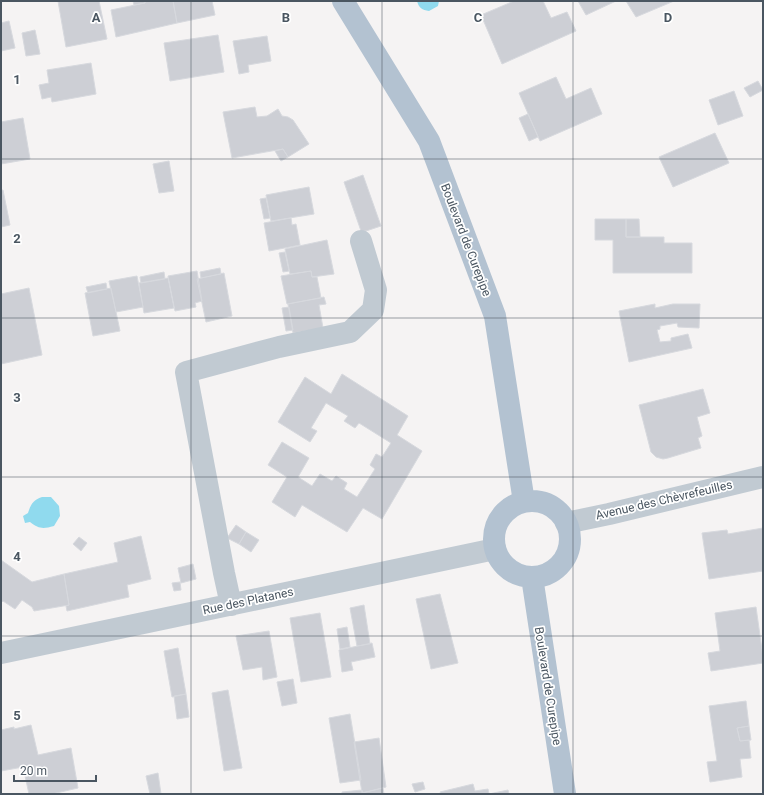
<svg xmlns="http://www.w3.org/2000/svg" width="764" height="795" viewBox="0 0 764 795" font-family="Roboto,sans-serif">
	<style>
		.water { fill: #90daee }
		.building { fill: #cdcfd5; stroke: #d7d9de }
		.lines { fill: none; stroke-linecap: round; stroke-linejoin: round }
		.minor { stroke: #c1cad2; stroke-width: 22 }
		.major { stroke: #b3c2d1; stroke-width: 22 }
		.grid { fill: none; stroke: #4a5661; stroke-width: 1; stroke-opacity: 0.55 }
		.labels { text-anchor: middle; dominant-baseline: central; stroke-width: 3.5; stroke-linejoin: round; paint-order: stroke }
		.street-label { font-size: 12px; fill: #4a5661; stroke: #fff }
		.grid-label { font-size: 13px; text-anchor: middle; font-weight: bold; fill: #4a5661; stroke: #fff; stroke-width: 3.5; stroke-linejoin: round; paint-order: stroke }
	</style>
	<rect width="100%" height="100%" fill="#f5f3f3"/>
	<!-- water -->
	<path class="water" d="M417,1H439L438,6L429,11C422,10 419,8 417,1Z
		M42,497H51L59,506L60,516L54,526C43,529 39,529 30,522L25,523L23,516L28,513C31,504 33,500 42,497Z"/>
	<!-- building -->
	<path class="building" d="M58,1H99L107,39L66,47Z
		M133,1H145V3L134,5Z
		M145,1H173L177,23L116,37L111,10L145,3Z
		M173,1H212L215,15L177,23Z
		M514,1H543L551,18L567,12L576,31L502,64L481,15Z
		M578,1H616L586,15Z
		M626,1H674L636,17Z
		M9,21L15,48L1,51V23Z
		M35,30L40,54L26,56L22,33Z
		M218,35L224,72L170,81L164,43Z
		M267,36L271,61L248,65L249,72L239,74L233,41Z
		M91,63L96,94L52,102L51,97L42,99L39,85L49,83L47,70Z
		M556,77L566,99L591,88L602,114L540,141L519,93Z
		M758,81L763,90L750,97L744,88Z
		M734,91L743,116L718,125L709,100Z
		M255,107L257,117L267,116L278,109L282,116L288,117L293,120L309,144L288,157L283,149L232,158L223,112Z
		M528,114L538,137L529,141L519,118Z
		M23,118L30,159L1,164V122Z
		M715,133L729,163L673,187L659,157Z
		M283,149L288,157L281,161L275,151Z
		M169,161L174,191L159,193L153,164Z
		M363,175L381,226L366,231H361L344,182Z
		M309,187L314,214L271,221L266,195Z
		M1,190H3L10,225L1,227Z
		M266,198L270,218L264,219L260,199Z
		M291,218L292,225L296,224L300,245L269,251L264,223Z
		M595,219H626V237H664V243H692V273H613V240H595Z
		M626,219H639L640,237H626Z
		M327,240L334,274L312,277L311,271L290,274L285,249Z
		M285,252L289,271L283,272L279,253Z
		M220,268L221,274L201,278L200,272Z
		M197,271L202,301L195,303L196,307L175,311L168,276Z
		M311,271L312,277H317L321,298L287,304L281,276Z
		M164,272L165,279L141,283L140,277Z
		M224,273L232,316L206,322L197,279Z
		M137,276L143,307L116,312L109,281Z
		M168,278L174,308L144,313L139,283Z
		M106,283L107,289L88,293L86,287Z
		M29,288L42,355L1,364V294Z
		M111,288L120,331L93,336L85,293Z
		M324,297L326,304L319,305L323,328L293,333L288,304Z
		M655,304V308L673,304H700L699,328L678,327L677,323L660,326V329L657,330L660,342L671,341V338L688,334L692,348L629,362L619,311Z
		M289,307L293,330L286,331L282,308Z
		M342,374L408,416L397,435L422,451L382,519L363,508L347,532L302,505L295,517L272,502L287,477L268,465L282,442L309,458L298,477L312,486L320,474L332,481L336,476L347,483L344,489L357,497L375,469L370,465L376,454L382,457L391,443L359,423L355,428L344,421L348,416L326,403L311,428L317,431L310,442L278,422L305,377L331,394Z
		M703,389L710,413L697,417L702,436L698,438L701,448L668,458L663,459L656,457L651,452L639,405Z
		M236,525L246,532L239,544L227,538Z
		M763,528V571L709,579L702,533L727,530L728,534Z
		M246,532L259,540L251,552L239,544Z
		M141,536L151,579L127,585L129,597L67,611L66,606L69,605L64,574L118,562L114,543Z
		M79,537L87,543L81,551L73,544Z
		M1,560L32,582L64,574L69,605L34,611L32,607L22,600L15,609L3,601L1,603Z
		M193,564L196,579L181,583L178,568Z
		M180,582L181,590L174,591L172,583Z
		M440,594L458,663L431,669L416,599Z
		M364,605L370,644L357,646L350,608Z
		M756,607L763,657V663L711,671L708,653L720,651L715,613Z
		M320,613L331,677L301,682L290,618Z
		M347,627L350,647L340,649L337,629Z
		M269,631L277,677L263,680L262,667L243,670L236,636Z
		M372,643L375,657L351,662L353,670L342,672L339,650Z
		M178,648L186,694L172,697L164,651Z
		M293,679L297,703L282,706L277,682Z
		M228,690L242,768L224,771L212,693Z
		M186,694L189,717L177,719L174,696Z
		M746,701L749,726L737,728L740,741L749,740L751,758L740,759L742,777L710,782L707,762L717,761L709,706Z
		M350,714L361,780L340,783L329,718Z
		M31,725L38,755L71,748L78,788L52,794H29L23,767L1,771V730L14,727V729Z
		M749,726L751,740L740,741L737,728Z
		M379,738L386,787L362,793L354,742Z
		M158,773L161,794H150L146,776Z
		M423,782L425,789L415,792L412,784Z
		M473,784L475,791L488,789L489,794L508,790L509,794H441L440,792Z
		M383,788L384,794H363L362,793Z
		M362,790L363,794H342V792Z"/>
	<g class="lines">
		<!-- minor -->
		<path class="minor" d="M566,523L609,514L763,477
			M231,605L224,573L186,372L279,347L350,332L373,310L376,290L361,241
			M1,653L495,549"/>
		<!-- major -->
		<path class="major" d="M343,1L429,141L495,316L524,502
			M494 539a38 38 0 1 1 76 0a38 38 0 1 1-76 0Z
			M532,577L565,794"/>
	</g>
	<!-- grid -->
	<path class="grid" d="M191,1V794M382,1V794M573,1V794M1,159H763M1,318H763M1,477H763M1,636H763"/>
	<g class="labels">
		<!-- street labels -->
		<g class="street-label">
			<text transform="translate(466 240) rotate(69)">Boulevard de Curepipe</text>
			<text transform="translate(664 500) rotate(-13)">Avenue des Chèvrefeuilles</text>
			<text transform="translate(248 601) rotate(-12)">Rue des Platanes</text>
			<text transform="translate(548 686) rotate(81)">Boulevard de Curepipe</text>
		</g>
	</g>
	<g class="grid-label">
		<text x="96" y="22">A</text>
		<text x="286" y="22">B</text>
		<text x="478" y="22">C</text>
		<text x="668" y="22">D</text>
		<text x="17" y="84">1</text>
		<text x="17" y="243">2</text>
		<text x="17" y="402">3</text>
		<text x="17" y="561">4</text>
		<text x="17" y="720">5</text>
	</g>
	<!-- border -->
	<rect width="764" height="795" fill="none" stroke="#4a5661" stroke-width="4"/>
	<!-- scale -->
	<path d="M14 775v6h82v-6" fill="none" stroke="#4a5661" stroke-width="2"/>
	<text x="20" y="775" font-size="12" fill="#4a5661" stroke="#ffffff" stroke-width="3" paint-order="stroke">20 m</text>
</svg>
